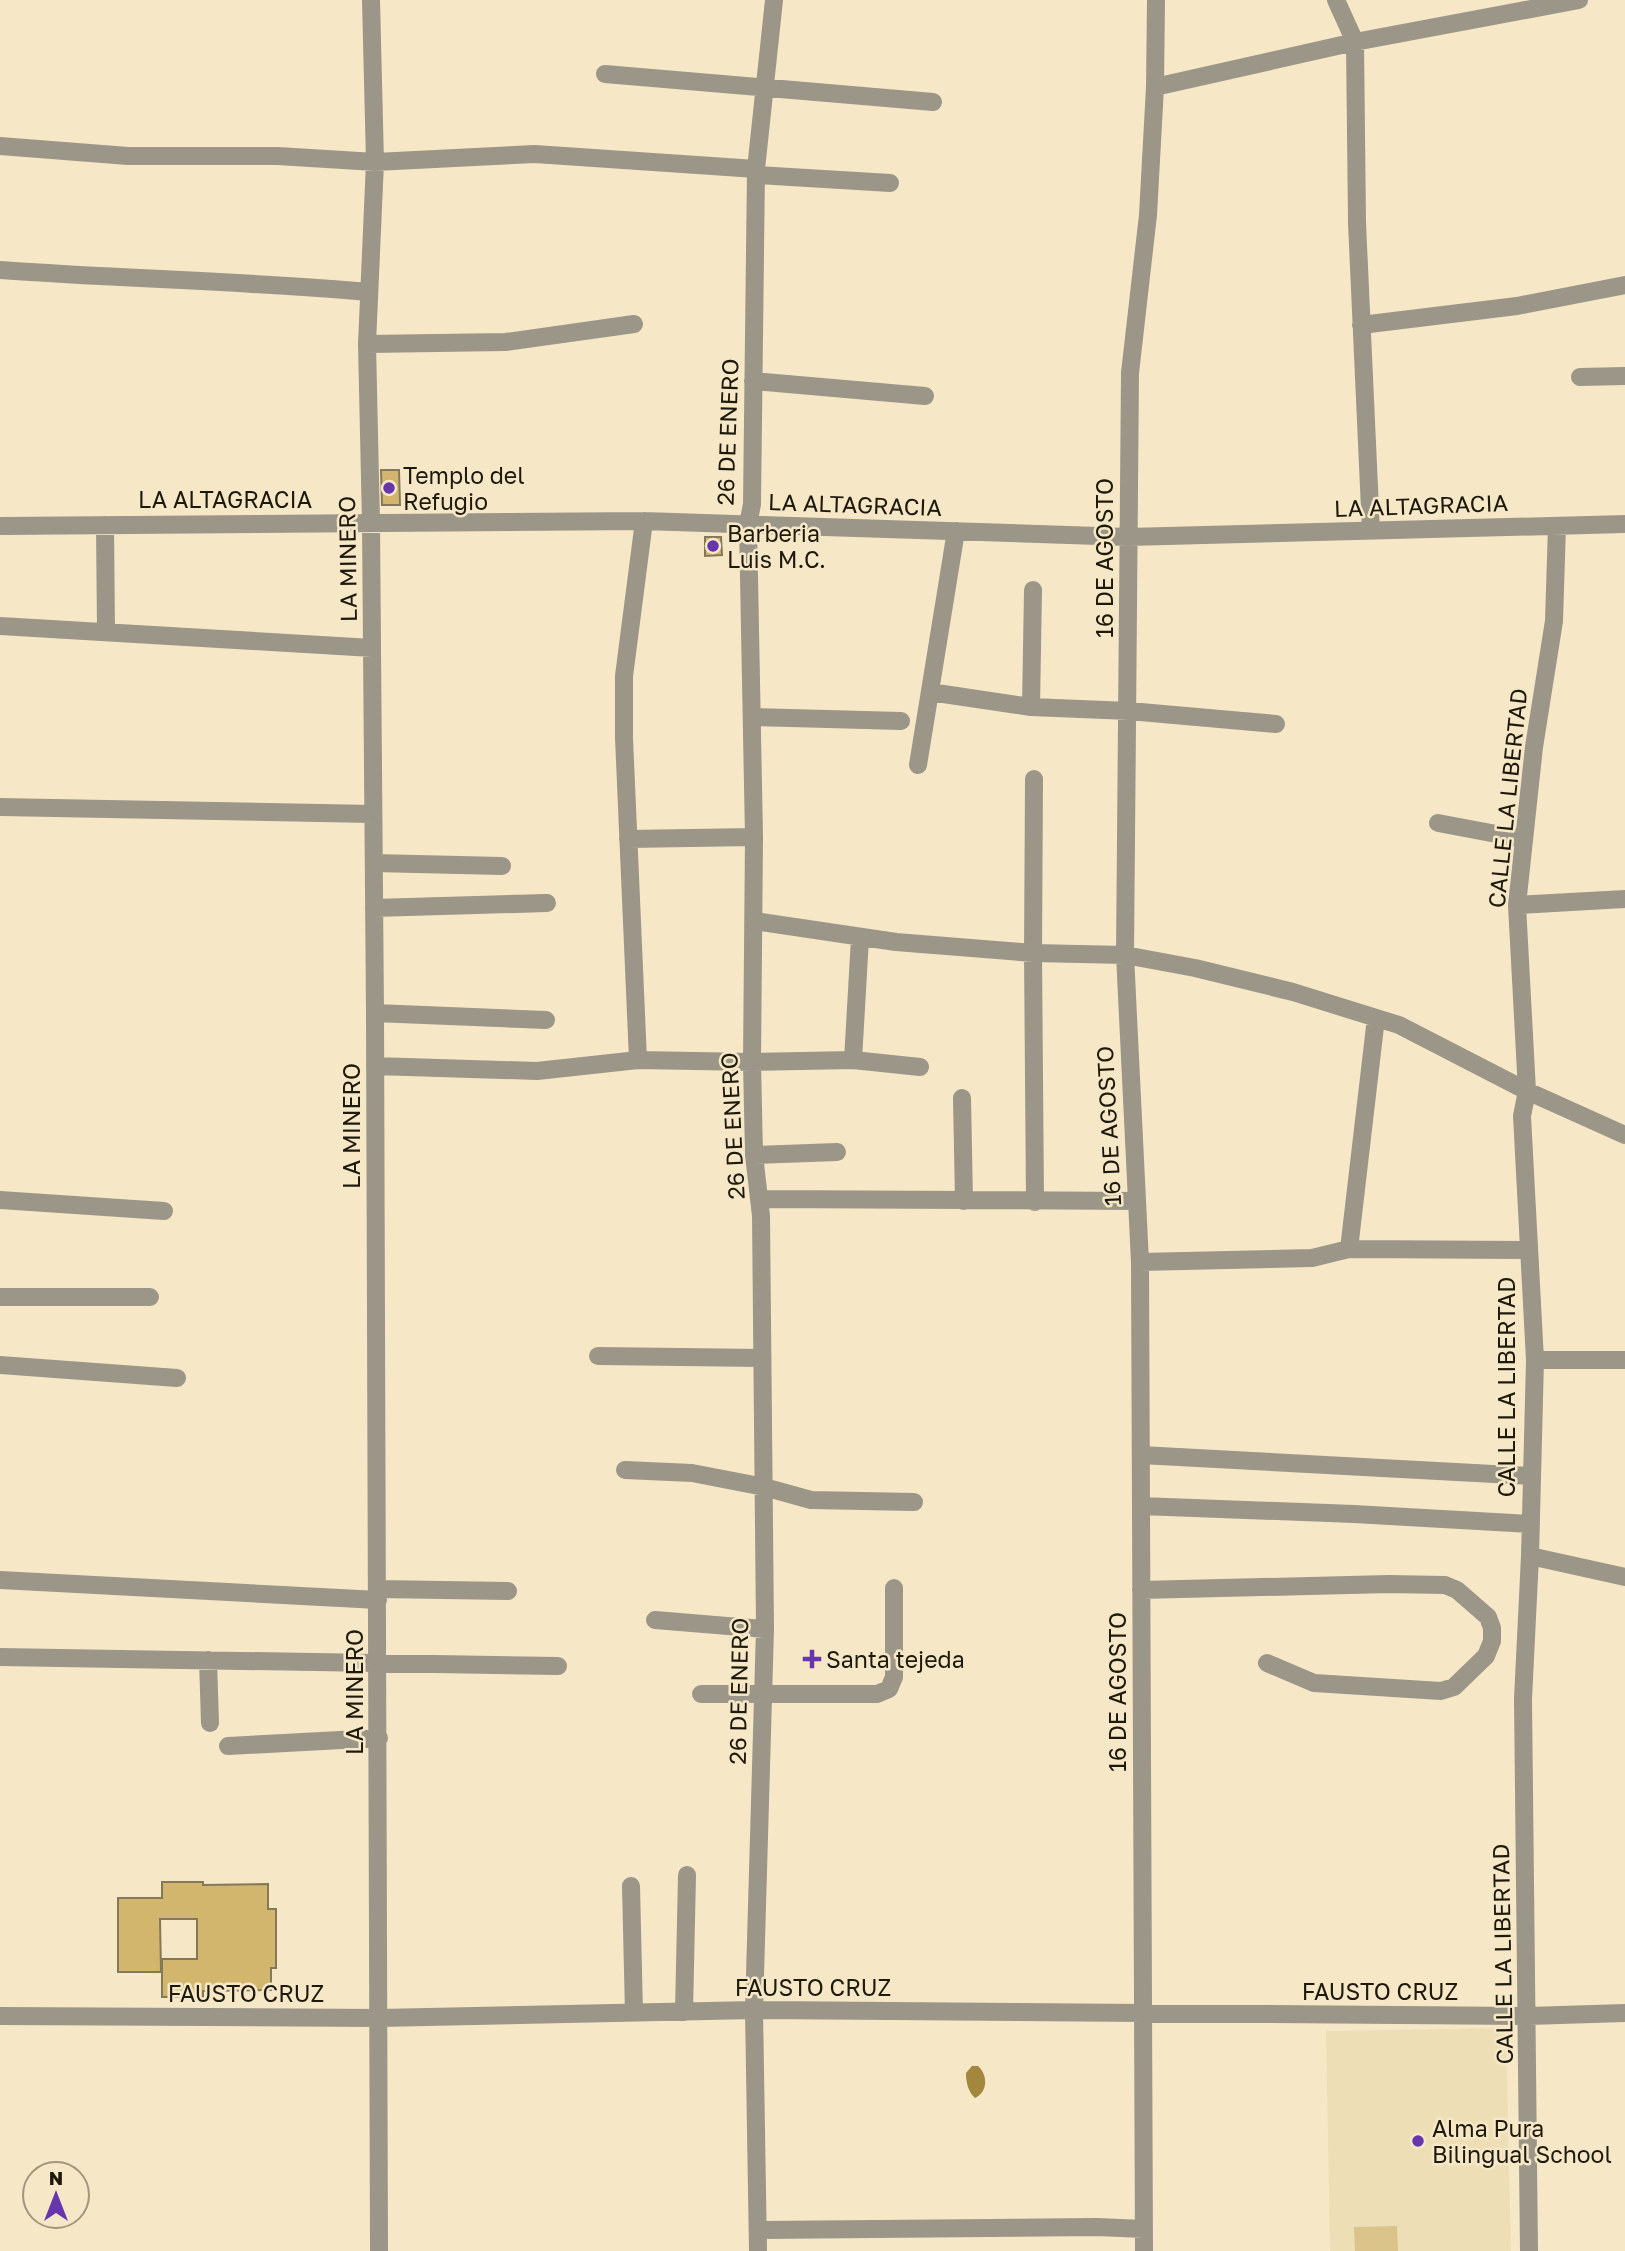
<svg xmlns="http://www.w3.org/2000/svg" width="1625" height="2251" viewBox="0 0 1625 2251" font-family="'Golos Text',sans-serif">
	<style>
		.built { fill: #eedeb6 }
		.green { fill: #dbc48a }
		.water { fill: #a3873f }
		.building { fill: #d3b66e; stroke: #84785a; stroke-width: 2 }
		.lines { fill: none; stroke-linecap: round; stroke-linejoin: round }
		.minor { stroke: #9b9688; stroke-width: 18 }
		.poi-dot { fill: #6735ac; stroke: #f6e8c7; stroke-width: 2.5 }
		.labels { text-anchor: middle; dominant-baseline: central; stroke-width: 5; stroke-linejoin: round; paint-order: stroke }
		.street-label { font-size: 23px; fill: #1e190d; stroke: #f6e8c7 }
		.poi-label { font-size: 23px; fill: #1e190d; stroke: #f6e8c7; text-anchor: start }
	</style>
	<rect width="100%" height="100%" fill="#f6e8c7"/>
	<!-- built -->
	<path class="built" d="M1506,2028L1511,2251H1330L1326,2031Z"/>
	<!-- green -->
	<path class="green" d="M1397,2226L1398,2251H1355L1354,2227Z"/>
	<!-- water -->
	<path class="water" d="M972,2066H978C988,2075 988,2092 975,2098C968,2092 966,2082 966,2073Z"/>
	<!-- building -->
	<path class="building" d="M381,470H399L400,505H382Z
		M705,537H721L722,555L705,556Z
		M162,1882H203V1885L268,1884V1909H276V1968H271V1990L203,1991V1997H162V1959H197V1919H160L161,1972H118V1898H162Z"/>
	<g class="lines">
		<!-- minor -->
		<path class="minor" d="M371,0L375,162L367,344L371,523L375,1013L379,2251
			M1336,0L1355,42L1357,223L1371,531
			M605,74L933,102
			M1155,87L1355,42L1579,0
			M0,146L128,156H278L375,162L535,154L756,169
			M756,175L890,183
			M0,270C123,279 246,281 368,292
			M1361,325L1517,306L1625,285
			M367,344L506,342L634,324
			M1580,377L1625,376
			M753,381L925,396
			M105,525L106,632
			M0,526L644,521L1128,537L1625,524
			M0,626L372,648
			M930,692L1031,707L1129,711L1276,724
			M1031,707L1033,590
			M753,717L901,721
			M918,765L956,531
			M1034,779L1033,953L1035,1202
			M0,807L373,814
			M1438,823L1523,839
			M628,839L754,837
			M374,863L502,866
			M1517,905L1625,899
			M374,908L547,903
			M755,921L896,942L1033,953L1125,955L1195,968L1293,992L1399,1025L1527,1091L1625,1135
			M375,1013L546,1020
			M638,1060L624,738V676L644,521
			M853,1060L860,938
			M375,1066L537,1071L638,1060L752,1062L853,1060L920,1067
			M962,1098L964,1201
			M754,1155L837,1152
			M760,1199L1137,1201
			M0,1200L164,1211
			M1349,1249L1529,1250
			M1140,1262L1312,1258L1349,1249L1376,1018
			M0,1297H150
			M598,1356L762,1358
			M1535,1360H1625
			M0,1365L177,1378
			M1141,1455L1532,1476
			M625,1470L692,1473L764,1487L811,1500L914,1502
			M1141,1506L1354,1514L1531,1524
			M1530,1556L1625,1577
			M0,1580L378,1600
			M378,1589L508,1591
			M1141,1590L1389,1584L1445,1585L1457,1590L1488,1617L1492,1628V1641L1486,1656L1454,1687L1441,1691L1314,1683L1267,1663
			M655,1620L765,1629
			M0,1657L558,1666
			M208,1660L210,1723
			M701,1694H877L889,1689L894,1677V1588
			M228,1746L379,1738
			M631,1886L634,2013
			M684,2012L687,1875
			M0,2016L380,2018L754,2010L1528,2016L1625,2013
			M758,2230L1097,2227L1144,2229
			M758,2251L754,2010L765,1629L761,1216L754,1155L752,1062L754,837L748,525L752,504L756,169L774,0
			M1144,2251L1140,1262L1125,955L1130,373L1148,215L1155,87L1156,0
			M1529,2251L1523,1699L1530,1556L1535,1360L1522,1116L1527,1091L1517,905L1534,747L1554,621L1557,526"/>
	</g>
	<!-- markers -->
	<g class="poi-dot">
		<circle cx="389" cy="488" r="7"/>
		<circle cx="713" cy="546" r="7"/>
		<path d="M808.5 1648.5h7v7h7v7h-7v7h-7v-7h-7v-7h7z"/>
		<circle cx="1418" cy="2141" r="7"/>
	</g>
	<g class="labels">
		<!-- street labels -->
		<g class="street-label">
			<text transform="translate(727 432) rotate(-88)">26 DE ENERO</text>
			<text x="225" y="499">LA ALTAGRACIA</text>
			<text transform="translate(855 504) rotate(2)">LA ALTAGRACIA</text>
			<text transform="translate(1421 505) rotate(-2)">LA ALTAGRACIA</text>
			<text transform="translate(1104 558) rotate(-90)">16 DE AGOSTO</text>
			<text transform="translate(347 559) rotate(-91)">LA MINERO</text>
			<text transform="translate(1507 798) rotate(-84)">CALLE LA LIBERTAD</text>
			<text transform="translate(351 1126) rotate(-90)">LA MINERO</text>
			<text transform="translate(732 1126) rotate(-93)">26 DE ENERO</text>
			<text transform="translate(1108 1126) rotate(-93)">16 DE AGOSTO</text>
			<text transform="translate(1506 1387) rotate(-90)">CALLE LA LIBERTAD</text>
			<text transform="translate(738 1691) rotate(-89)">26 DE ENERO</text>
			<text transform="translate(354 1692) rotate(-90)">LA MINERO</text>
			<text transform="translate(1117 1692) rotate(-90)">16 DE AGOSTO</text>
			<text transform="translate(1502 1954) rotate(-91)">CALLE LA LIBERTAD</text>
			<text x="813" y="1987">FAUSTO CRUZ</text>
			<text x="1380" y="1991">FAUSTO CRUZ</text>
			<text x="246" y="1993">FAUSTO CRUZ</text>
		</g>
		<!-- poi labels -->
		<g class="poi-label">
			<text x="403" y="475">Templo del<tspan x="403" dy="26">Refugio</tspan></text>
			<text x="727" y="533">Barberia<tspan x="727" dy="26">Luis M.C.</tspan></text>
			<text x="826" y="1659">Santa tejeda</text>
			<text x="1432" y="2128">Alma Pura<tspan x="1432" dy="26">Bilingual School</tspan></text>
		</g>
	</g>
	<!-- north arrow -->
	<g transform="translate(56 2195)"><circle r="33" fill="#f6e8c7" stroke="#a0957d" stroke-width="2"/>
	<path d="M0-5L12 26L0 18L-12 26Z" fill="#6735ac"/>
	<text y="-10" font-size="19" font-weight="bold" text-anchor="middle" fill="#1e190d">N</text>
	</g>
</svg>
